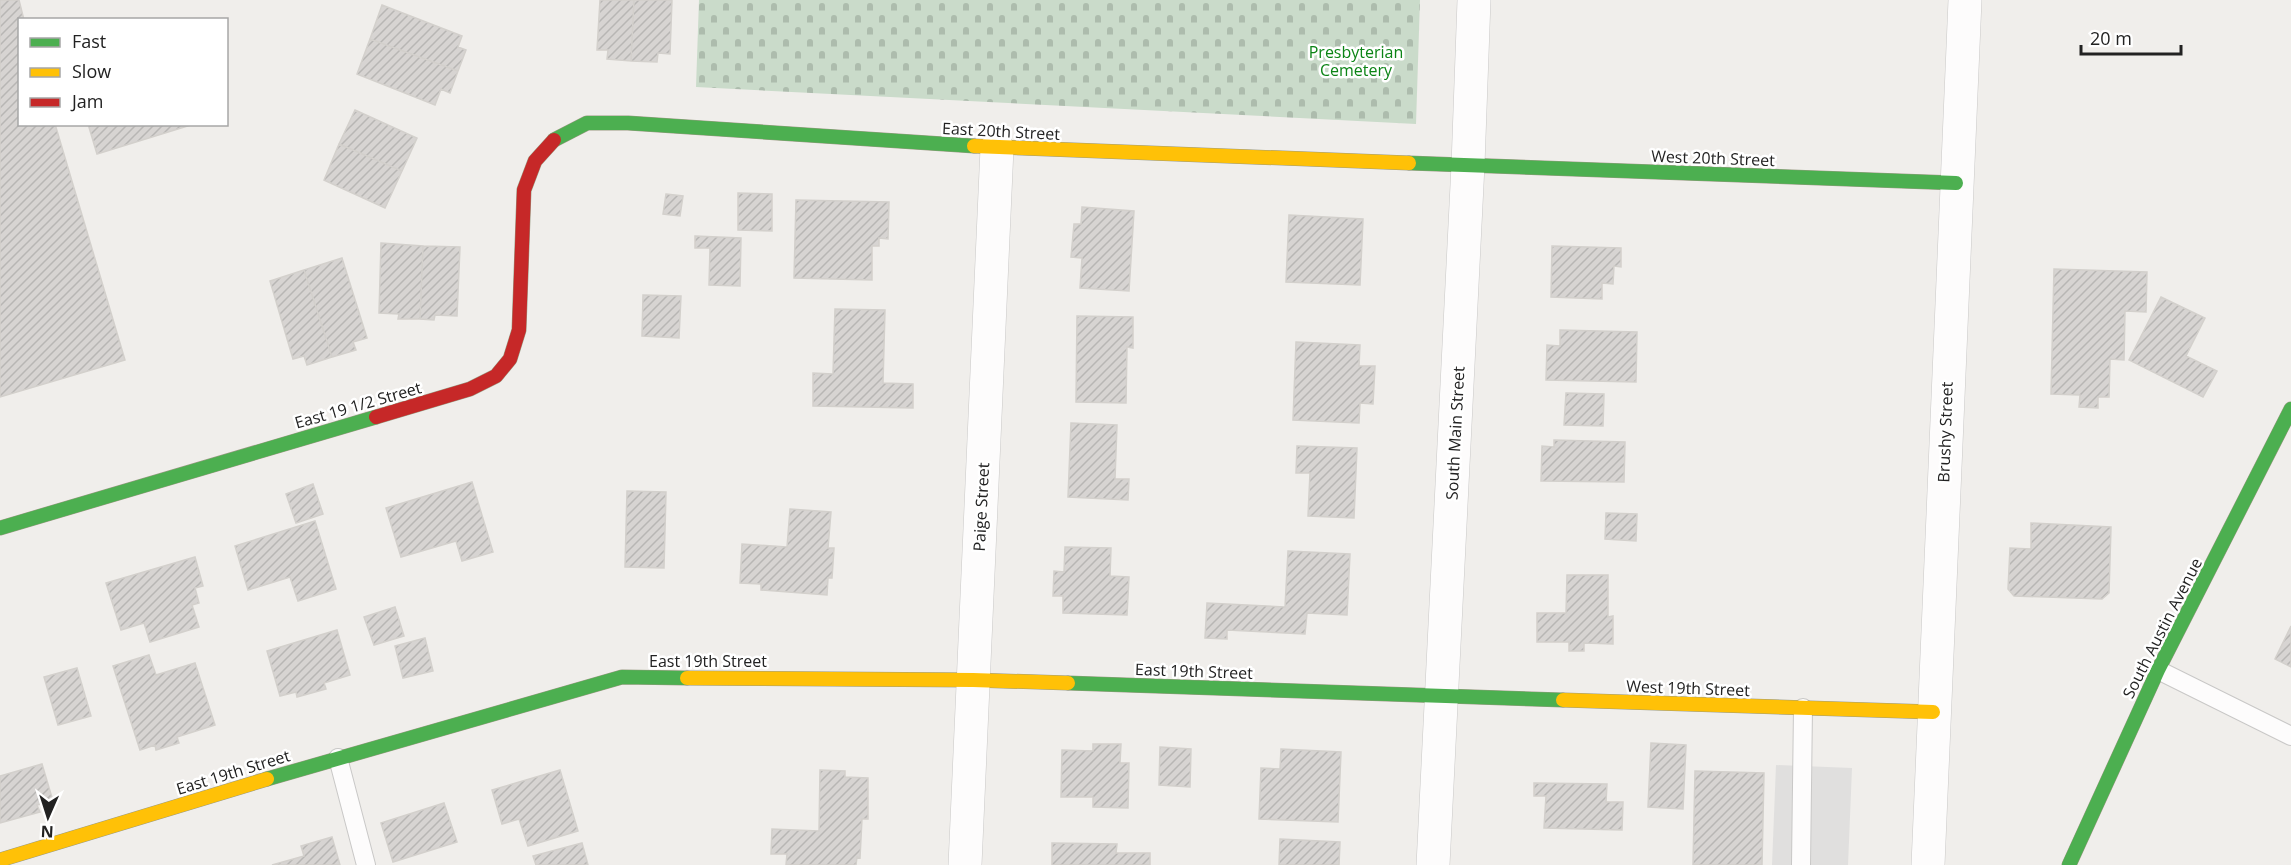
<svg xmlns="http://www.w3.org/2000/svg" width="2291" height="865" viewBox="0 0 2291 865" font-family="'Open Sans',sans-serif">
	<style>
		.cemetery { fill: url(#cemetery-stones) }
		.parking { fill: #e0dfde }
		.building { fill: url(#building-hatch); stroke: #d3d0cc; stroke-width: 1.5 }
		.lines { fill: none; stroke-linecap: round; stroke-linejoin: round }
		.lane-casing { stroke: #c9c8c7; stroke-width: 20 }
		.street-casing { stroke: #c9c8c7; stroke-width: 34 }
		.fast-casing { stroke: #999a82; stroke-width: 15 }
		.slow-casing { stroke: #999a82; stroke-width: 15 }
		.jam-casing { stroke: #999a82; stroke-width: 15 }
		.lane { stroke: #fdfcfc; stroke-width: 18 }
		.street { stroke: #fdfcfc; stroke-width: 33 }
		.fast { stroke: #4caf50; stroke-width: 14 }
		.slow { stroke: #ffc107; stroke-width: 14 }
		.jam { stroke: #c62828; stroke-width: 14 }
		.labels { text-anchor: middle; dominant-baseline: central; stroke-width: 5; stroke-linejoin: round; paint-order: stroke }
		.park-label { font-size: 16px; fill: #0c8416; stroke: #fff }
		.street-label { font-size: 16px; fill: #222; stroke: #fff }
	</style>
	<defs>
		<pattern id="cemetery-stones" width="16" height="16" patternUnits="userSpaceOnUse" patternTransform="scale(1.5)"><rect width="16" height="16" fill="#cadbca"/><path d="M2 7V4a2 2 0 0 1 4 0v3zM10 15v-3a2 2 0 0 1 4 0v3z" fill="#adbcad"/></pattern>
		<pattern id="building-hatch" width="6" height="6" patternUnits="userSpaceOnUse" patternTransform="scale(1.5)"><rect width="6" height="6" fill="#d7d4d2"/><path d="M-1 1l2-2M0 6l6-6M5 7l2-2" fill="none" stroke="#b8b6b4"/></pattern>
	</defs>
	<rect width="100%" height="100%" fill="#f0eeeb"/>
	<!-- cemetery -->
	<path class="cemetery" d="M699,0H1420L1416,124L696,87Z"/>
	<!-- parking -->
	<path class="parking" d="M1776,765L1852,768L1848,865H1772Z"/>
	<!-- building -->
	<path class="building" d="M0,0H19L24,20H20V124H55L125,360L0,397Z
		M600,0H634L631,61L607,59L608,50H597Z
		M634,0H672L670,54L658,53L657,62L631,61Z
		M382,5L462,36L458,47L466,50L458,71L370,39Z
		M370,39L458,71L450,93L441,89L435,105L357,74Z
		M355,110L417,138L402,171L339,144Z
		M88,124H194L97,154Z
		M339,144L402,171L385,208L324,180Z
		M738,193L772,194V231L738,230Z
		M666,194L683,196L680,216L663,214Z
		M796,200L889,202L888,239L879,238V246H872V280L794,278Z
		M1082,207L1134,211L1129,291L1080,288L1082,258L1071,257L1074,224H1081Z
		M1289,215L1363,219L1360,285L1286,282Z
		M695,236L741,238L740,286L709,285L710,248H695Z
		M381,243L423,246L420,319H398L399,314L379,313Z
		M423,246L460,247L457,316L435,315L434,320L420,319Z
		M1552,246L1621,248V267L1614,266L1613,284L1602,283V299L1551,297Z
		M342,258L367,338L353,342L356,350L332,357L304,270Z
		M2054,269L2147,272L2146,312L2125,311L2124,360L2110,359L2109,397H2098V408L2079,407L2080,395L2051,394Z
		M304,270L332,357L307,365L304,356L293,359L270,281Z
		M643,295L681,296L679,338L642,336Z
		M2161,297L2205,318L2186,356L2217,371L2203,397L2129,360Z
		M835,309L885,310L883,383L913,384V408L813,406V373L833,374Z
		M1077,316L1133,317V348L1127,347L1126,403L1076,402Z
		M1560,330L1637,332L1636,382L1546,380L1547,345L1560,346Z
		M1296,342L1360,345L1359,366H1375L1373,404L1360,403L1359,423L1293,420Z
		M1566,393L1604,394L1603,426L1564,425Z
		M1071,423L1117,425L1115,479H1129L1128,500L1068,497Z
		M1554,440L1625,442L1624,482L1541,481L1542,446L1554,447Z
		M1297,446L1357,448L1354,518L1308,516L1310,473H1296Z
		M472,482L493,552L462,561L456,541L401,557L386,508Z
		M313,484L323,514L296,523L286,494Z
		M627,491L666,492L664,568L625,567Z
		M790,509L831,512L828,548H834L832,578H828L827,595L761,590V584L740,583L742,544L787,547Z
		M1606,513L1637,514L1636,541L1605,539Z
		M315,521L336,589L298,601L290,577L248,590L235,546Z
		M2031,523L2111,527L2109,593L2102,599L2014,596L2008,589L2010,548L2031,549Z
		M1065,547L1111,548L1110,576L1129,577L1127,615L1063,613V596H1053L1054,571L1064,572Z
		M1288,551L1350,554L1347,615L1307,613L1305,634L1227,630V639L1205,638L1207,603L1285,607Z
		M195,557L203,586L195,588L199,603L192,605L199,627L150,642L144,623L121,630L106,583Z
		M1567,575H1608V617L1613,616V644L1584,643V651H1569V642H1537V613H1566Z
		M395,607L404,636L374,645L364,617Z
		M2291,626V667L2275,659Z
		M337,630L350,675L324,683L326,689L297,697L296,692L280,696L267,651Z
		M425,638L433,671L403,678L395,646Z
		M149,655L156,675L195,663L215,725L177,737L179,743L156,750L155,745L140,750L113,666Z
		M77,668L91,716L58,725L44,677Z
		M1651,743L1686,745L1683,809L1648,807Z
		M1093,744H1121L1120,763H1129L1128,808L1093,807V797H1061L1062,750L1093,751Z
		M1160,747L1191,749L1190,787L1159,785Z
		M1281,749L1341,752L1338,822L1259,819L1261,768L1280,769Z
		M42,764L53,801L37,805L40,812L0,823V776Z
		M560,770L578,831L528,846L519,819L502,824L492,790Z
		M820,770L845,771V777L868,778V819H862L860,858L857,857L856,865H786L787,854H771L772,829L819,831Z
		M1695,771L1764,773L1762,865H1693Z
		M1534,783L1607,784L1606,802H1623L1622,830L1544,828L1546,796H1534Z
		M444,803L457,842L393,862L381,823Z
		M332,837L340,865H272L304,856L301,846Z
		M1280,839L1340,842L1339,865H1279Z
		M582,843L588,865H536L533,856Z
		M1052,843L1117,844L1116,853H1150V865H1052Z"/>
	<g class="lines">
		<!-- lane casing -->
		<g class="lane-casing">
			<path id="lane" d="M2158,670L2291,736
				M338,758L366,865
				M1801,865L1803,708"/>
		</g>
		<!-- street casing -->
		<g class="street-casing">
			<path id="street" d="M965,865L997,148
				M1433,865L1468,165L1474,0
				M1928,865L1965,0"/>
		</g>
		<!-- fast casing -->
		<g class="fast-casing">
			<path id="fast" d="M554,140L587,123H628L974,146
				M1409,163L1956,183
				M0,528L376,417
				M1068,683L1563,700
				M267,779L622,677L687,678
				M2069,865L2158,670L2291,409"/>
		</g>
		<!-- slow casing -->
		<g class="slow-casing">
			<path id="slow" d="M974,146L1409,163
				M687,678L973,680L1068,683
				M1563,700L1933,712
				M0,860L267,779"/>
		</g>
		<!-- jam casing -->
		<g class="jam-casing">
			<path id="jam" d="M376,417L470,389L496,376L510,359L519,330L524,190L535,161L554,140"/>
		</g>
		<!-- lane -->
		<use href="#lane" class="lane"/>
		<!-- street -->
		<use href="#street" class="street"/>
		<!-- fast -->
		<use href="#fast" class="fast"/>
		<!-- slow -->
		<use href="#slow" class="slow"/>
		<!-- jam -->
		<use href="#jam" class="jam"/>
	</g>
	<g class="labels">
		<!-- park labels -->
		<g class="park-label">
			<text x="1356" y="52">Presbyterian<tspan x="1356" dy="18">Cemetery</tspan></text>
		</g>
		<!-- street labels -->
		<g class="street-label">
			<text transform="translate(1001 131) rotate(3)">East 20th Street</text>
			<text transform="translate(1713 158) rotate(2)">West 20th Street</text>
			<text transform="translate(358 405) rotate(-16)">East 19 1/2 Street</text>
			<text transform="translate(1945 432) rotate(-88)">Brushy Street</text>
			<text transform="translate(1455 433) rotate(-87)">South Main Street</text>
			<text transform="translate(981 507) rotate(-87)">Paige Street</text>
			<text transform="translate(2162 628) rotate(-63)">South Austin Avenue</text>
			<text x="708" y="661">East 19th Street</text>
			<text transform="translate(1194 671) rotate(2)">East 19th Street</text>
			<text transform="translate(1688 688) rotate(2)">West 19th Street</text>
			<text transform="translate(233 772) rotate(-17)">East 19th Street</text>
		</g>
	</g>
	<!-- legend -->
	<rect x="18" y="18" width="210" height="108" fill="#ffffff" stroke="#a7a7a7" stroke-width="1.5"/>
	<rect x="30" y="38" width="30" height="9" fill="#4caf50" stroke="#a7a7a7" stroke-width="1.5"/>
	<text x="72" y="48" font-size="18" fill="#222222">Fast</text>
	<rect x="30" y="68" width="30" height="9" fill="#ffc107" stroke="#a7a7a7" stroke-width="1.5"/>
	<text x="72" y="78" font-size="18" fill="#222222">Slow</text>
	<rect x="30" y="98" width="30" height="9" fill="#c62828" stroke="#a7a7a7" stroke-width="1.5"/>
	<text x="72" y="108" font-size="18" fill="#222222">Jam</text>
	<!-- north arrow -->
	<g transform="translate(48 817) rotate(183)" stroke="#ffffff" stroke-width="4.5" paint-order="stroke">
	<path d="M0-4.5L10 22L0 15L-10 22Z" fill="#222222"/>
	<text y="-9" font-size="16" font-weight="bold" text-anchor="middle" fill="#222222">N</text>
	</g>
	<!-- scale -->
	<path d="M2081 45v9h100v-9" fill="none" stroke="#222222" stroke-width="3"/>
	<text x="2090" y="45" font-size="18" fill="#222222" stroke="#ffffff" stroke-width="4.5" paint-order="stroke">20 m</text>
</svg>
